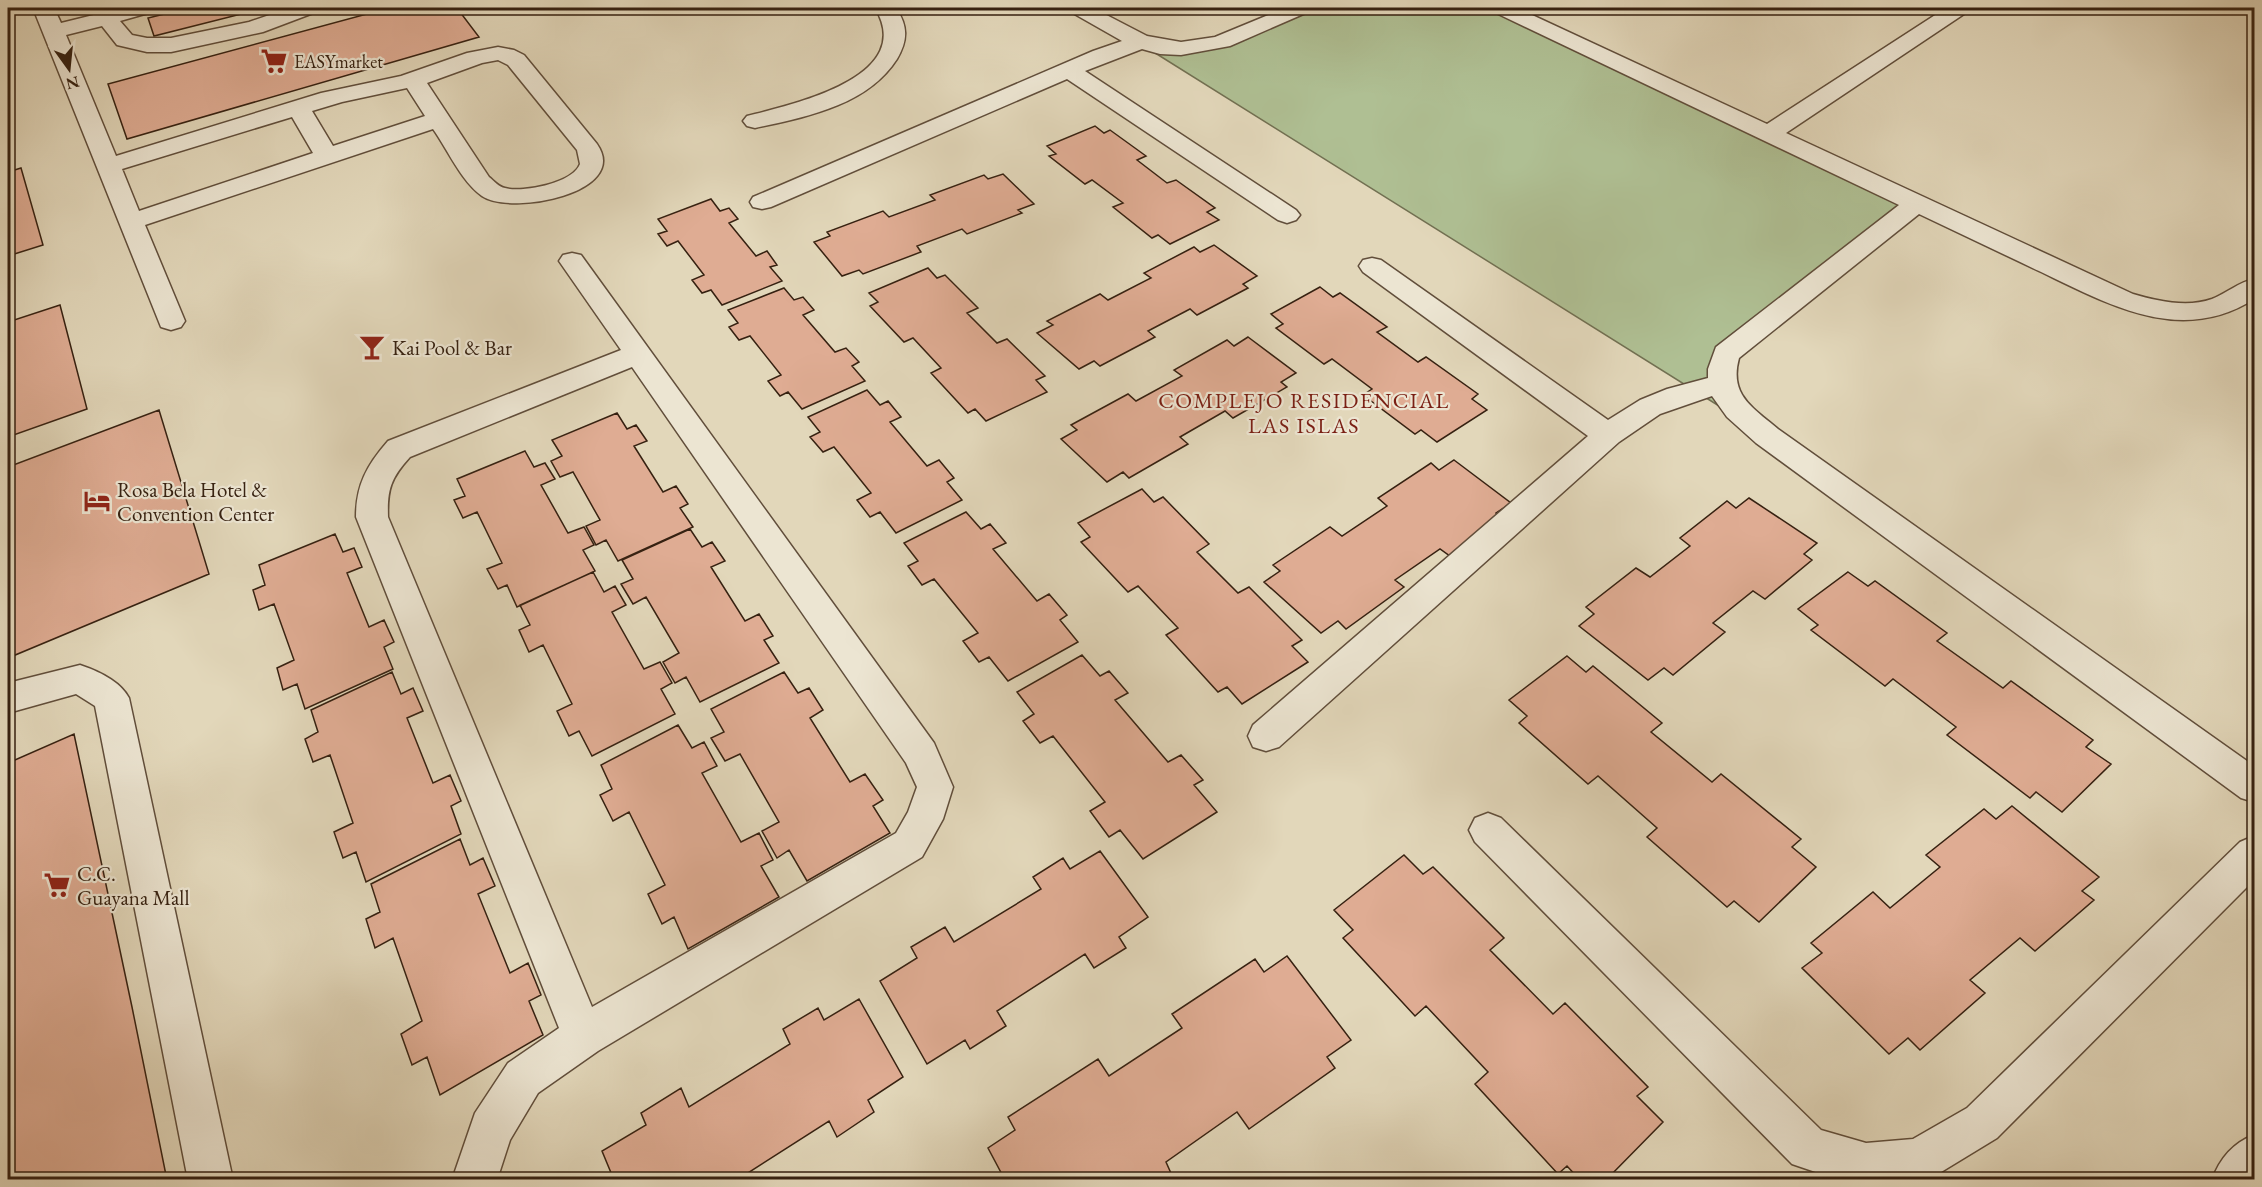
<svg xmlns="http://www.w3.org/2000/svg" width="2262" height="1187" viewBox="0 0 2262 1187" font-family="'EB Garamond',serif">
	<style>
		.green { fill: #afbf93; stroke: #727052; stroke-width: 1.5 }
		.building { fill: #dfac93; stroke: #362111; stroke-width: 1.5 }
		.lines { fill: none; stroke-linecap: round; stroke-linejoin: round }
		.minor-casing { stroke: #614e3b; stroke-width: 3 }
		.minor { fill: #ece5d2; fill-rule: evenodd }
		.labels { text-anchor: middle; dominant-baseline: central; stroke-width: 4.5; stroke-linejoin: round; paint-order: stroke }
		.far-poi-label { font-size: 18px; fill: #362111; stroke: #ece5d2; text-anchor: start }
		.poi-label { font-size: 21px; fill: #362111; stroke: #ece5d2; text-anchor: start }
		.neighbourhood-label { font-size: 22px; letter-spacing: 1.5px; fill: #7a1f14; stroke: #ece5d2 }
	</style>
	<rect width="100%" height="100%" fill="#e2d7ba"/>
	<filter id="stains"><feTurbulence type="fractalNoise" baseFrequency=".00333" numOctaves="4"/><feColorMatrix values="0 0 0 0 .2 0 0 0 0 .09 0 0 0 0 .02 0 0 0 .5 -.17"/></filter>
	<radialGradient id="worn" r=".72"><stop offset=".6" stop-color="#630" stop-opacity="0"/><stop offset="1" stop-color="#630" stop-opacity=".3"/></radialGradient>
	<!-- green -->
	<path class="green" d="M1301,8H1501L1916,204L1720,370L1767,436L1128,36L1141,42L1217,44Z"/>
	<!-- building -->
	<path class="building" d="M189,8H265L154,36L148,18Z
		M389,8H457L479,37L127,139L108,84Z
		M1095,126L1104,133L1110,130L1146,156L1137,160L1167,183L1176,180L1215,208L1207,212L1219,220L1170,244L1158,235L1152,238L1113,207L1123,203L1092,180L1085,184L1049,156L1056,154L1047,146Z
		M21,168L43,245L8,256V172Z
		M1003,174L1034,204L1018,210L1022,213L967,234L962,229L917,246L921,252L863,274L859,270L842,276L814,242L830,236L827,232L883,211L889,217L935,200L930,195L984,175L988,179Z
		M711,199L720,211L729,208L738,219L729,223L756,256L767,251L777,265L770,267L782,281L722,305L711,290L702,293L692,280L704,275L678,241L667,246L658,234L667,231L658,219Z
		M1214,245L1257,276L1243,284L1248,288L1197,315L1190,309L1148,331L1155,337L1100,366L1094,361L1079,369L1037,333L1053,325L1047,321L1100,294L1108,300L1151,278L1144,273L1194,247L1200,252Z
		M928,268L937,278L945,275L978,308L967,313L997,343L1007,339L1045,376L1036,380L1047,392L986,421L975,409L968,413L931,373L941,368L913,338L904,342L870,306L878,302L869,293Z
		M1320,287L1333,297L1340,293L1387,327L1377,332L1418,362L1426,357L1478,394L1472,399L1487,410L1437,442L1421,430L1415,434L1363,395L1372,389L1332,359L1324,364L1276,328L1283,324L1271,314Z
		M784,288L794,300L803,297L814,310L803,315L835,352L846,348L859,362L852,366L865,381L802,409L788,392L780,396L768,381L781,375L750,336L739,340L729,327L738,323L728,310Z
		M60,305L87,409L8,437V322Z
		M1248,337L1296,373L1281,382L1287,387L1233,418L1225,411L1180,437L1188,444L1129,478L1123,472L1107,482L1061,439L1077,430L1071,425L1128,394L1136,401L1182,376L1174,370L1227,340L1234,346Z
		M867,390L880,405L888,401L901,417L890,422L927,466L939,460L954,478L947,482L962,500L896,533L880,512L870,517L857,500L871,493L834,447L823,452L810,437L820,432L808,417Z
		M159,410L209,574L8,658V467Z
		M617,413L627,429L636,425L647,441L634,446L663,492L676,486L688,504L680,508L693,527L618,561L606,540L596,545L586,526L600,520L573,472L560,477L551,461L562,456L552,440Z
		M525,451L534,467L545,463L555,479L541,485L568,533L584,527L594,545L583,550L595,571L517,607L507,585L498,589L487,569L502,563L477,512L463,518L454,500L465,496L457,479Z
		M1454,460L1511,503L1496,513L1503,519L1450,556L1440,549L1395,580L1404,587L1346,629L1338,621L1321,633L1264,582L1280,571L1273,565L1330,527L1342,536L1387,506L1378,498L1431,463L1439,470Z
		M1142,489L1154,502L1163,497L1209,544L1197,552L1238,593L1249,587L1302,640L1292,646L1308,662L1242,704L1227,687L1218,692L1166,635L1178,628L1138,586L1128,592L1081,542L1090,537L1078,523Z
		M1749,498L1817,543L1804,554L1812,560L1765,599L1753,591L1713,623L1725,632L1673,675L1664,668L1648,680L1579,626L1594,614L1586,607L1636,568L1650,577L1690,546L1680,538L1727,501L1736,508Z
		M966,512L981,529L990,524L1006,543L993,549L1037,601L1049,594L1067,615L1060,620L1078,642L1008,681L989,657L979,662L963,641L978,633L934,579L922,585L908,566L918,561L904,543Z
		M690,529L702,547L712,542L725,561L711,567L745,621L759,614L773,636L764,640L779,663L700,702L686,677L675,683L663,662L679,653L646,597L633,604L621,584L633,579L622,560Z
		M335,534L343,552L354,548L362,567L347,573L369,627L384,620L394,642L384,647L393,669L305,709L297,684L283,690L277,668L294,660L274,604L259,610L253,590L265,585L259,565Z
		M593,572L604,592L615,586L626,605L612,612L644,669L660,662L672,683L661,689L675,714L592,756L579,731L569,736L557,711L572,704L543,645L529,652L519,630L530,625L520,605Z
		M1848,572L1868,586L1875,581L1947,633L1937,641L2003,688L2011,681L2093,740L2086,747L2111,764L2062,812L2036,792L2030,798L1947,735L1956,727L1893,679L1885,686L1811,630L1818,625L1798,609Z
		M1082,655L1100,676L1109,671L1128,693L1115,700L1168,762L1181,755L1203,780L1194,785L1217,812L1143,859L1120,830L1109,837L1090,811L1105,802L1053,736L1040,743L1023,721L1034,714L1017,692Z
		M1567,656L1586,672L1593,666L1662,723L1651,732L1712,782L1721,774L1801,839L1792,847L1816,867L1759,922L1734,901L1727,907L1647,837L1657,828L1598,776L1588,784L1519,723L1527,716L1509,700Z
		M392,672L401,694L413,688L423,711L407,718L433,783L450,775L461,801L451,806L461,834L366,882L356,852L343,858L334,832L353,823L330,755L313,762L305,739L318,732L311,710Z
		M784,672L798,693L809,688L823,710L810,718L850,782L865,774L883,800L873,806L890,833L807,881L789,850L777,858L762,831L779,822L740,754L725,761L711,738L724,732L711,709Z
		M678,725L692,748L704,742L717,766L702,773L741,842L759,833L773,860L761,866L779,897L688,949L674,917L662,924L648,894L665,885L629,812L613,821L600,795L612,789L601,765Z
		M74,734L132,1007L167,1180H8V763Z
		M2012,806L2099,877L2082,891L2094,900L2035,951L2020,938L1970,980L1985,993L1920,1050L1908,1038L1889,1054L1802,968L1822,953L1811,943L1873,892L1890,908L1940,867L1926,855L1984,809L1996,819Z
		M460,839L470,865L483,858L495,886L478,894L510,973L528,963L541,995L529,1001L543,1035L440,1095L427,1057L412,1065L401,1034L422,1021L393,938L375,948L366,919L380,912L371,884Z
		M1100,851L1148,917L1119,937L1126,948L1094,968L1085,954L997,1011L1006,1026L970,1049L965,1040L927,1064L880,981L917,958L911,947L945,927L954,942L1041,889L1033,877L1063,858L1070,869Z
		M1404,855L1423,874L1433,867L1504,938L1490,950L1553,1014L1565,1003L1648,1087L1637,1096L1663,1122L1606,1180H1580L1567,1166L1558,1174L1475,1084L1488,1072L1426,1006L1415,1016L1343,938L1353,930L1334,910Z
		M1287,956L1351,1040L1327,1057L1335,1068L1249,1129L1237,1112L1166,1162L1174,1180H1005L988,1148L1015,1130L1008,1117L1098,1059L1109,1076L1182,1028L1172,1014L1255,959L1264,972Z
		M859,999L903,1077L868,1100L874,1112L837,1137L829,1121L737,1180H614L602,1151L646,1125L641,1113L681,1088L689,1107L790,1044L783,1029L818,1008L824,1020Z"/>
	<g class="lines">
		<!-- minor casing -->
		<g class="minor-casing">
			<path id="minor" d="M33,8H54L61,23L122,8H155L152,12L120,21L132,35L147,38H171L249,22L290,8H320L316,12L263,32L171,52H147L117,45L102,26L66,35L116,156L321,93L401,76L467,53L498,47L514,50L524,55L597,144C631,193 511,216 482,196C461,181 448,150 433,129L145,225L185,321L181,327L171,330L161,327ZM498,60L508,65L577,150L580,164C573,183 523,193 505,188C499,187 494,181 489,177L427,83L482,63ZM407,88L425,116L333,146L312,111L342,102ZM292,117L313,153L139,211L122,169Z
				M875,8H896C908,26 908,40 897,59C867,106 805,117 755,128L747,126L743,121L747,116C790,105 918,78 875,8Z
				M1067,8H1093L1147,36L1181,42L1215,37L1285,8H1311L1308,12L1230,46L1181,55L1160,54L1142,49L1085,71L1296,210L1300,215L1296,220L1287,223L1278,220L1067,79L771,207L762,209L753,207L750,202L753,197L1093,51L1122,41L1071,12Z
				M1490,8H1517L1767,124L1946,8H1970L1967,12L1786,133L2133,294C2157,301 2187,308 2212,299C2227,293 2239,282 2254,279V299C2181,346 2108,304 2039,271C1999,252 1959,233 1919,214L1739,358C1729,395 1752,407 1778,429L2254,766V802L2241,798L1756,443L1727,417L1712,396L1660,414L1619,442L1279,747L1266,751L1253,747L1248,736L1253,725L1588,436L1363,272L1359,266L1363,260L1372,258L1381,260L1608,420L1640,400L1667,389L1708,378V369L1716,347L1899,205L1494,12Z
				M572,253L581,255L934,743L953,787L943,819L922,857L598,1051L538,1093L510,1140L497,1180H452L475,1113L508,1063L559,1028L356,517C356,485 367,465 388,441L621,350L559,261L563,255ZM632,367L906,763L917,787L908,812L896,833L592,1007L388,517C387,489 391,478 410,457Z
				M80,665C98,671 120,681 129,698L233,1180H188L95,706L76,694L8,713V683Z
				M1488,813L1501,818L1821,1130L1866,1143L1913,1139L1967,1108L2240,842L2254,836V880L1997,1138L1928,1180H1839L1792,1164L1475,842L1469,830L1475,818Z
				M2254,1135V1180H2212C2220,1158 2233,1143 2254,1135Z"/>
		</g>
		<!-- minor -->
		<use href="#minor" class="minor"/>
	</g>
	<!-- icons -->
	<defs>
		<g id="supermarket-bare" transform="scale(2.07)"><path d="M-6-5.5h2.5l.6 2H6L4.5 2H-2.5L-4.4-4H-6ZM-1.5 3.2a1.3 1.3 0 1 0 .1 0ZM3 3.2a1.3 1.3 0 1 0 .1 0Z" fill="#8f2418" stroke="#ece5d2" stroke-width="2.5" paint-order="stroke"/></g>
		<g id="bar-bare" transform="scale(2.07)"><path d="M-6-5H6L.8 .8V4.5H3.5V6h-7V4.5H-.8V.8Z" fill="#8f2418" stroke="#ece5d2" stroke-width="2.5" paint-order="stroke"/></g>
		<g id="hotel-bare" transform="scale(2.07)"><path d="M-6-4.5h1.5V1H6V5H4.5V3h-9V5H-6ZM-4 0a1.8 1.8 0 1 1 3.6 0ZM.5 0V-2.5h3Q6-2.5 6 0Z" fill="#8f2418" stroke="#ece5d2" stroke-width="2.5" paint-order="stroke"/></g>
	</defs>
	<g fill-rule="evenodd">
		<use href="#supermarket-bare" x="274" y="61"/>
		<use href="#bar-bare" x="372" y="347"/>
		<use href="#hotel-bare" x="97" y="501"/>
		<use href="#supermarket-bare" x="57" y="885"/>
	</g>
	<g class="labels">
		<!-- far-poi labels -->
		<g class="far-poi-label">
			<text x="294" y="61">EASYmarket</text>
		</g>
		<!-- poi labels -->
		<g class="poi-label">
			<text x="392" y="347">Kai Pool &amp; Bar</text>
			<text x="117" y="489">Rosa Bela Hotel &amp;<tspan x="117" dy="24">Convention Center</tspan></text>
			<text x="77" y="873">C.C.<tspan x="77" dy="24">Guayana Mall</tspan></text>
		</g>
		<!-- neighbourhood labels -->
		<g class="neighbourhood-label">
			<text x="1304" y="400">COMPLEJO RESIDENCIAL<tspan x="1304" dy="25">LAS ISLAS</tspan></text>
		</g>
	</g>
	<!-- margin -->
	<rect width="2262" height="1187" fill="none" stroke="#e2d7ba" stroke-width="30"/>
	<rect x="9" y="9" width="2244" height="1169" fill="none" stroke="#362111" stroke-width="3"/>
	<rect x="15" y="15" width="2232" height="1157" fill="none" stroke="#362111" stroke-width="1.5"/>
	<!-- north arrow -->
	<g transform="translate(69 69) rotate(165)" stroke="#ece5d2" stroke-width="4.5" paint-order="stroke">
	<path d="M0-4.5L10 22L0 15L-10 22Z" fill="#362111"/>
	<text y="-9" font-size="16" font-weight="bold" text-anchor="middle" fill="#362111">N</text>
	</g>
	<rect width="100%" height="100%" filter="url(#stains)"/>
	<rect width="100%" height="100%" fill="url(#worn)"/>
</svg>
